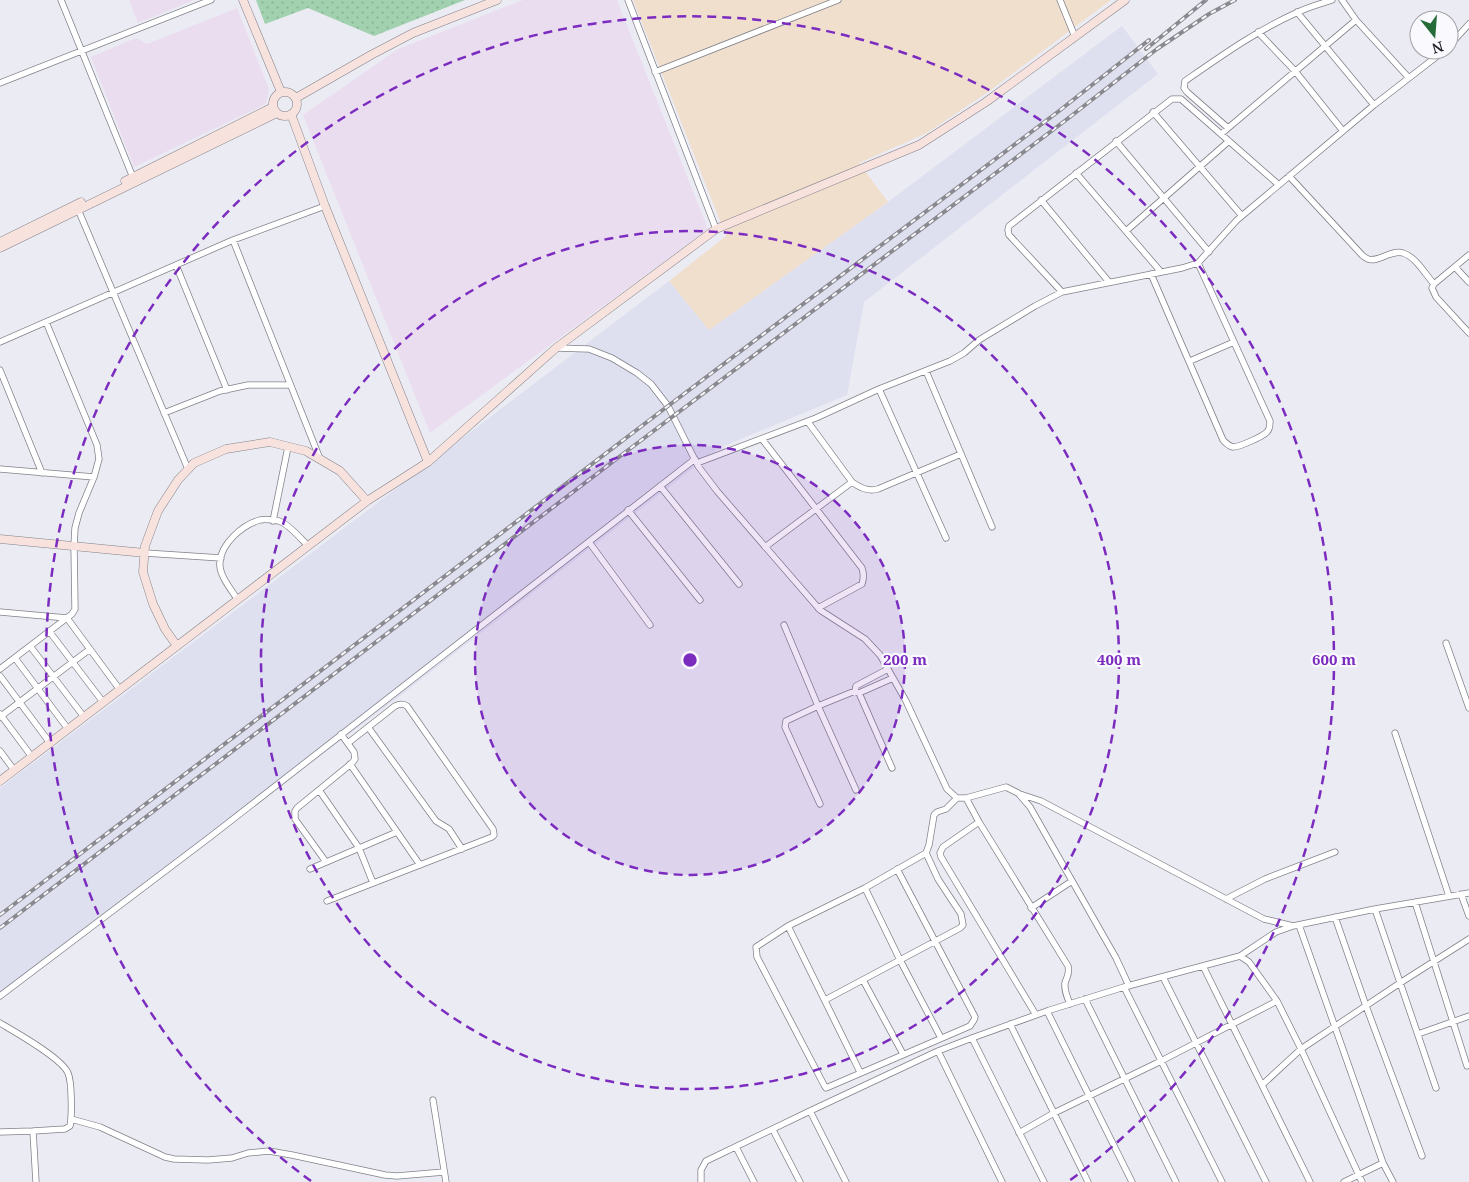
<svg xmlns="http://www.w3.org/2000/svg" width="1469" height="1182" viewBox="0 0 1469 1182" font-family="'Noto Serif',serif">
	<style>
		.built { fill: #dedfef }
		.industrial { fill: #f1dfce }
		.education { fill: #ebddf0 }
		.grass { fill: url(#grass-dots) }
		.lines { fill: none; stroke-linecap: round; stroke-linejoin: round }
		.street-casing { stroke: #818189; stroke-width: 7 }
		.secondary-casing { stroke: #818189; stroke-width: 9 }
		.street { stroke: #fff; stroke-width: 5.5 }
		.secondary { stroke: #f8e2de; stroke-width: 8 }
		.rail-casing { stroke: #89898f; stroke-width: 4 }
		.rail { stroke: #f9f9fe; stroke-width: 2; stroke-dasharray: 5.5; stroke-linecap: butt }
		.ring { fill: none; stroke: #7b2cbf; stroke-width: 2.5; stroke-dasharray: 9 6 }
		.centre { fill: #7b2cbf; stroke: #f9f9fe; stroke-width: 2.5 }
		.ring-label { font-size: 15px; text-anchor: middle; font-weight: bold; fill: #7b2cbf; stroke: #f9f9fe; stroke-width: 4.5; stroke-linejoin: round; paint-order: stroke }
	</style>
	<defs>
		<pattern id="grass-dots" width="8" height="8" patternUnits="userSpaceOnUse" patternTransform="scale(1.25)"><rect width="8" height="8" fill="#a1d1af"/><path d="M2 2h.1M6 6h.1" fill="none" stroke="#8ab397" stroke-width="1.8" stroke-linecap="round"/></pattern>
	</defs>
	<rect width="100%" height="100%" fill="#ebebf4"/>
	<!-- built -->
	<path class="built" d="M1122,26L1158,74L864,302L847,395L719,448L401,695L0,997V788L301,561L669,281L709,330L888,202Z"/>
	<!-- industrial -->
	<path class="industrial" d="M633,0H1111L988,92L927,133L859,163L888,202L709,330L669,281L726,236Z"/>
	<!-- education -->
	<path class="education" d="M129,0H194L138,23Z
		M523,0H617L708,229L430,433L303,115L398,49Z
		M237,8L269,89L266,104L134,167L91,57L136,38L147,44Z"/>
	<!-- grass -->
	<path class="grass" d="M256,0H465L374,36L308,8L265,24Z"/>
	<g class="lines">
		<!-- street casing -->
		<g class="street-casing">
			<path id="street" d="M61,0L134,180
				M628,0L716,229
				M1060,0L1075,37
				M1342,0L1356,20L1409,78
				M1297,12L1374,105
				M1258,32L1295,71L1343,131
				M1449,46L1469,24
				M655,72L838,0
				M0,83L211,0
				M1153,112L1242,216
				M1228,128L1187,92L1184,88L1185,81C1221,56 1256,31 1296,13C1308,7 1320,4 1332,0
				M1221,134L1356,20
				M1116,141L1209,252
				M1076,173L1161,272
				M1289,176L1362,255C1364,257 1366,258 1368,259C1378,263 1391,249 1403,253C1416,257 1425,274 1434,284
				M1041,200L1109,282
				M77,207L188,469
				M1126,231L1229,141
				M233,240L320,459
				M1469,255L1434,284L1432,288L1436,297L1469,333
				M176,265L227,390
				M1455,267L1469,282
				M1151,274L1223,440C1226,443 1228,446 1233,447C1239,447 1262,437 1267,432C1270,429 1270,425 1270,421L1198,263
				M1062,292L1009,235L1008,230L1009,226L1172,99H1181L1279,185
				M0,342L233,240L325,206
				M556,348L589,349L612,358L637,373L651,384L668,406L698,466L717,491L820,610L865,639L880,655L906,701L947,789L957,798H966L1006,787L1018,793L1030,807L1116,958L1129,986
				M1190,361L1234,342
				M0,370L42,473
				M926,371L992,527
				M879,389L946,538
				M164,413L220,391L248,385H290
				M808,422L852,482
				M762,439L862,568C864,574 864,578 862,584L818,608
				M697,463L816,418L879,389L950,361L964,353L979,340L1035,306L1062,292L1182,268L1198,263L1237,220L1374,105L1445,50
				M0,469L94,477
				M660,486L739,584
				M628,510L700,600
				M273,521L288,447
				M589,542L650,625
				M765,547L852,482C860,488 868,492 878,489L961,454
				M145,553L221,558
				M238,600C232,591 218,574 220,562C221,544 242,525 260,520C265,519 275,520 279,521C289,524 301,539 308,546
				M0,612L67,618
				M67,618L120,690
				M784,625L818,706L786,721L785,727L820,804
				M49,631L103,702
				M1446,643L1469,708
				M30,646L84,717
				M15,658L68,729
				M0,669L72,614L75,609L74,546L75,528L79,513L94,477L99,459L97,445L46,322
				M888,669L856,686L855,691L859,693L893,678
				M0,676L50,743
				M855,691L818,706L856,790
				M859,693L892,768
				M0,714L32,757
				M0,717L90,649
				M368,727L436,821L449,829L462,849
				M1395,733L1449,896
				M0,751L14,770
				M350,764L420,865
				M319,790L359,848L373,883
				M1020,794L1041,801L1264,919L1293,926
				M966,798L979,822L1068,966C1070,974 1067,976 1065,983C1064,990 1067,997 1070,1004
				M979,822L943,847L940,853L941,857L1036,1015
				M326,862L295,819V811L297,808L352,763L355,759L354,752L341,734
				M310,869L397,832
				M897,869L975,1017L974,1020L970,1026L826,1088L824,1085L757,957L756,947L788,926L865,888L926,853L929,845L934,815L937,812L946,809L957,798
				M865,888L900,960L941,1038
				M1461,894L1469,916
				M1226,899L1265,879L1335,852
				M327,901L492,837L494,835L493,829L407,706C403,703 399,704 395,706L348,743
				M1415,902L1467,1066
				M1031,908L1072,881
				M1375,909L1436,1088
				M1335,917L1366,1006L1422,1156
				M1299,925L1383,1163L1393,1182
				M788,926L860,1072
				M1240,956L1276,932L1293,926L1375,909L1469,893
				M1203,966L1310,1182
				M1163,977L1266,1182
				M863,980L903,1054
				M1124,987L1222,1182
				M0,996L210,837L695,459
				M1085,999L1176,1182
				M825,1000L960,928L963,925L961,914L938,879L926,853
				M1047,1011L1132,1182
				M0,1023C15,1032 62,1058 68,1073C72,1082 72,1116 70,1126L65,1129L33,1131
				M1010,1024L1088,1182
				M1418,1034L1469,1016
				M972,1038L1044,1182
				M938,1051L1002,1182
				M1262,1085L1301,1049L1400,983L1469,939
				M433,1100L446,1182
				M810,1111L846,1182
				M71,1119L100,1127L165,1157L174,1159L208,1160L232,1158L248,1153L269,1151L292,1155L385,1175L397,1176L444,1172
				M773,1130L800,1182
				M0,1132L33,1131L36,1182
				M1019,1133L1054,1113L1161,1061L1277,1001
				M736,1147L754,1182
				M701,1182V1170L706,1161L810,1111L938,1051L972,1038L1047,1011L1124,987L1240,956L1249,962L1277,1001L1301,1049L1362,1182
				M1344,1182L1383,1163"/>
		</g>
		<!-- secondary casing -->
		<g class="secondary-casing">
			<path id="secondary" d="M243,0L281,92
				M273 104a12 12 0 1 1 24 0a12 12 0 1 1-24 0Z
				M296,98L371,55L413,33L497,0
				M291,114L325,206L428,462
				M125,181L273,107
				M0,242L81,202
				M0,248L277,113
				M0,539L145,553
				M177,646L165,629L153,604L143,572L145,546L158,511L178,480L194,463L226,449L270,442L306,451L340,471L367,501
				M0,781L367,501L428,462L556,348L716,229L919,145L986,102L1125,0"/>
		</g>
		<!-- street -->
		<use href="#street" class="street"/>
		<!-- secondary -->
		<use href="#secondary" class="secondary"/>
		<!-- rail casing -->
		<g class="rail-casing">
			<path id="rail" d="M1146,49L1206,0
				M0,915L668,406L1059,111L1149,40
				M0,928L619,457L1066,120L1157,49L1209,14L1235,0"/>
		</g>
		<!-- rail -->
		<use href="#rail" class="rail"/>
	</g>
	<!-- distance rings -->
	<circle cx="690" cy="660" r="215" fill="#7b2cbf" fill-opacity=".12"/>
	<g class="ring">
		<circle cx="690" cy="660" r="215"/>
		<circle cx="690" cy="660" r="429"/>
		<path d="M311 1181A644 644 0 1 1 1069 1181"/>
	</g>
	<circle cx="690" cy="660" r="8" class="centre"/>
	<g class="ring-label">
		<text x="905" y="665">200 m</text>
		<text x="1119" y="665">400 m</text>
		<text x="1334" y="665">600 m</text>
	</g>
	<!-- north arrow -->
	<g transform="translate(1434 35) rotate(163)"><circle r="24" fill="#f9f9fe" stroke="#a4a4a8"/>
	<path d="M0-4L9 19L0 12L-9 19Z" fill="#256c39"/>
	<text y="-8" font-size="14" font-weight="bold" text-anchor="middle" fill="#252528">N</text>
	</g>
</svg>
